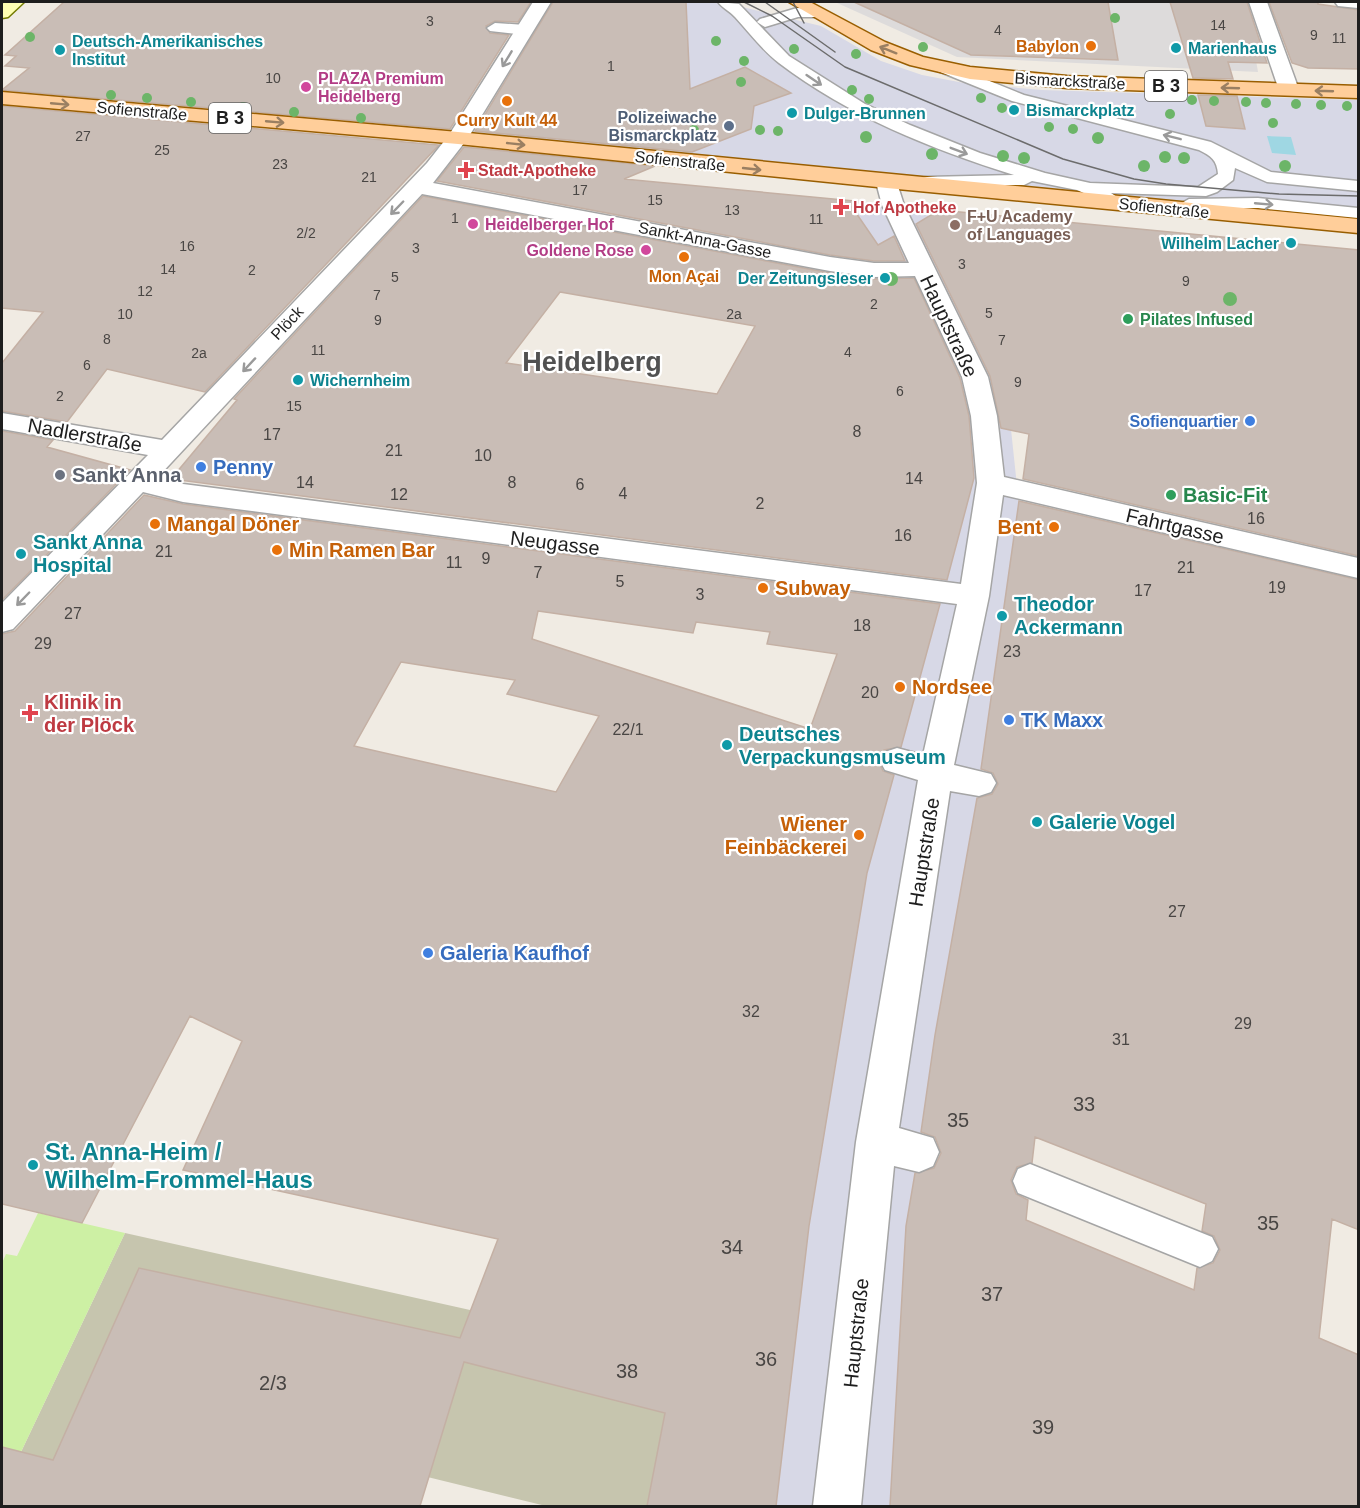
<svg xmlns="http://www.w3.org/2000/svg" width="1360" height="1508" viewBox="0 0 1360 1508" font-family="Helvetica,sans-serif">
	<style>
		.residential { fill: #dddbdb }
		.construction { fill: #c6c5ae }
		.grass { fill: #cdf0a4 }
		.plaza { fill: #d7d8e6 }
		.water { fill: #9fd7e3 }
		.building { fill: #c9bdb6; stroke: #c4b0a4; stroke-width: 1.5; fill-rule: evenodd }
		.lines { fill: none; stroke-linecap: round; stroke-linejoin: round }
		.lane-casing { stroke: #a5a5a5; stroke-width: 3 }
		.street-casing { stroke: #a5a5a5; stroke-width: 3 }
		.secondary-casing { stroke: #747b00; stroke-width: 3 }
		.primary-casing { stroke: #995e00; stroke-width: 3 }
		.lane { fill: #fff; fill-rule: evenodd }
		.street { fill: #fff; fill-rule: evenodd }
		.secondary { fill: #ffffb3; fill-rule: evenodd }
		.primary { fill: #ffce9a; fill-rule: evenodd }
		.tram { stroke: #6c6c6c; stroke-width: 1.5 }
		.tree { fill: #6cb568 }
		.oneway { stroke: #9a7f62 }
		.oneway2 { stroke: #9a9a9a }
		.food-dot { fill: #e8710a; stroke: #fff; stroke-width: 2 }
		.culture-dot { fill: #0f9aa8; stroke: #fff; stroke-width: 2 }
		.hotel-dot { fill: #d1479c; stroke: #fff; stroke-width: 2 }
		.service-dot { fill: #5c6f8a; stroke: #fff; stroke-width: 2 }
		.health-dot { fill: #e0444e; stroke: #fff; stroke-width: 2 }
		.education-dot { fill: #8d6e63; stroke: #fff; stroke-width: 2 }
		.leisure-dot { fill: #2e9e5b; stroke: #fff; stroke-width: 2 }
		.shop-dot { fill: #3f7fe0; stroke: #fff; stroke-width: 2 }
		.worship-dot { fill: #6b7280; stroke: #fff; stroke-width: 2 }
		.labels { text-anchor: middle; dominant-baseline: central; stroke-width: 4.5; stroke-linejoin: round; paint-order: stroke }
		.far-number-label { font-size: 14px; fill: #494644 }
		.far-culture-label { font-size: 16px; font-weight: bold; fill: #0d838f; stroke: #fff; text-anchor: start }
		.far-food-label { font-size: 16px; font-weight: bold; fill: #c56008; stroke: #fff }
		.far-hotel-label { font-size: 16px; font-weight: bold; fill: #b23c85; stroke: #fff; text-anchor: start }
		.far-street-label { font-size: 16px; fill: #1e1e1e; stroke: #fff }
		.far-service-label { font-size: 16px; font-weight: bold; fill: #4e5e75; stroke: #fff; text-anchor: end }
		.far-health-label { font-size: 16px; font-weight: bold; fill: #be3a42; stroke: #fff; text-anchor: start }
		.far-education-label { font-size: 16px; font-weight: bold; fill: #785e54; stroke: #fff; text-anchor: start }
		.far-leisure-label { font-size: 16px; font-weight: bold; fill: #27864d; stroke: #fff; text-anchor: start }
		.far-shop-label { font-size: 16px; font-weight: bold; fill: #366cbe; stroke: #fff; text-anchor: end }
		.number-label { font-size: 16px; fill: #494644 }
		.shield { fill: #fff; stroke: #626262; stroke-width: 1.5 }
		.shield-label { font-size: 18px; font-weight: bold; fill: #1e1e1e }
		.street-label { font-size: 20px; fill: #1e1e1e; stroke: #fff }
		.shop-label { font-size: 20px; font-weight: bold; fill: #366cbe; stroke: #fff; text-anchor: start }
		.worship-label { font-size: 20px; font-weight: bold; fill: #5b616d; stroke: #fff; text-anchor: start }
		.leisure-label { font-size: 20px; font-weight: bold; fill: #27864d; stroke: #fff; text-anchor: start }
		.food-label { font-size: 20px; font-weight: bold; fill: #c56008; stroke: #fff; text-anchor: start }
		.culture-label { font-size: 20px; font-weight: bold; fill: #0d838f; stroke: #fff; text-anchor: start }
		.health-label { font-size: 20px; font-weight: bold; fill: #be3a42; stroke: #fff; text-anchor: start }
		.near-number-label { font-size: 20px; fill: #494644 }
		.near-culture-label { font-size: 24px; font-weight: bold; fill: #0d838f; stroke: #fff; text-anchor: start }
		.far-town-label { font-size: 27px; font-weight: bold; fill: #515151; stroke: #fff }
	</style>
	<rect width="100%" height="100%" fill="#f0ebe3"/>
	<!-- residential -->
	<path class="residential" d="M835,2H1246L1258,72L957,57Z"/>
	<!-- construction -->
	<path class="construction" d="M125,1233L488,1314L665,1413L647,1506H546L399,1470L384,1506H2V1494L21,1452Z"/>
	<!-- grass -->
	<path class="grass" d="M38,1213L125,1233L21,1452L2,1447V1263L6,1254L17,1256Z"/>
	<!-- plaza -->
	<path class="plaza" d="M549,2H574L567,12L680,80L689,71L686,3L668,2H722L821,26L881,61L922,75L964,83L1042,90L1358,100V216L1241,206L1224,214L659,154L475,132Z
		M833,199L946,210H939L925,218L1008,401L1019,505L973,824L906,1226L890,1506H776L809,1226L867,873L939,606L956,511L909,297L853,208Z"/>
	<!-- water -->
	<path class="water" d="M1267,136L1291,137L1296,155L1272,153Z"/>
	<!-- building -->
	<path class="building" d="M64,2H531L518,22L495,21L486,26L490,33L509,35L450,129L2,90L29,68L5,66L16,56L5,55Z
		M553,2H686L690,89L745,67L791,93L754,106L751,129L692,152L475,131Z
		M854,2H1108L1118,60L971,55Z
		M1170,2H1247L1267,63L1228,62L1233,79L1193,78Z
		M1269,2H1318V4L1359,10V69L1308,68L1292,63Z
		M1198,95L1237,96L1245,129L1206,126Z
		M2,106L439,145L205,392L107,369L67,422L2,411V363L43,312L2,308Z
		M464,147L655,166L624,179L865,202L852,207L878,245L894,236L905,261H874L830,255L437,181Z
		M423,196L830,273L874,279L914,278L960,378L969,416L974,478L947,580L171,479L237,400L234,399ZM560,292L755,326L717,394L506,363Z
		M939,210L1359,250V556L1023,479L1029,434L1001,428L990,376L916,224Z
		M2,431L53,440L47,447L130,470L2,600Z
		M144,495L183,504L940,604L901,747L884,750L878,760L883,771L894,775L867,873L809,1226L776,1506H647L665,1413L464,1362L420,1506H2V1447L53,1460L139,1268L460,1338L498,1239L183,1170L242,1041L190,1016L82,1223L2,1204V634L15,631ZM538,611L693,633L696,622L770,632L767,644L837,654L810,729L532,639ZM401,662L515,680L507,694L599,716L556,792L354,746Z
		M1019,501L1359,580V1230L1332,1219L1319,1338L1359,1355V1506H890L906,1226L915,1173L934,1168L941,1153L935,1137L921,1132L935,1035L977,798L992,794L998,784L993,773L981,769ZM1035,1137L1206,1204L1202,1231L1214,1236L1220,1250L1213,1263L1197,1268L1194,1290L1026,1220L1028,1200L1016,1194L1011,1180L1017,1167L1032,1163Z"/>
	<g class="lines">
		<!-- lane casing -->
		<g class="lane-casing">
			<path id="lane" d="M718,2L739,4L789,56L865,104L910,125L980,153L1045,173L1090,183L1198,187L1218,174C1217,160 1211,156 1199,150L1012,101L938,71L936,68L938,65H950L1024,95L1211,142L1271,172L1358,181V191L1267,182L1235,168L1233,180L1217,192L1206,196L1111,193L1126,203L1117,208L1077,190L1032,181L1024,185L921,186L918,182L921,178L927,177L1014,175C931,149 849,116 779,63C763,51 749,32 735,17C730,11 722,8 718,2Z
				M797,8L818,9L825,13L818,17H798L765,27L757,22L760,19Z
				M495,23L525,25L533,30L525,35L490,31L487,28Z
				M1258,198L1358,208V218L1258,208L1189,209L1180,204L1189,199Z
				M1030,1164L1212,1237L1218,1249L1212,1261L1200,1267L1018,1193L1013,1181L1018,1169Z"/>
		</g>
		<!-- street casing -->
		<g class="street-casing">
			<path id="street" d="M533,2H551L468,138L433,183L830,257L874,263H909L882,205L876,182L879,177H895L904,205L988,377L997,416L1004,477L1358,558V578L1003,495L989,596L954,765L991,774L996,783L991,792L979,796L950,791L899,1128L933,1138L939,1152L933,1166L919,1172L894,1166L861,1506H813L856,1142L918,780L885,770L880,761L885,752L897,748L923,755L957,604L183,502L143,492L13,629L2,632V603L148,455L2,429V413L162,440L427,163L449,135ZM422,194L830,271L874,277L915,276L962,377L971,416L977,483L961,584L183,484L157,478Z
				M1249,2H1267L1299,90L1296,94H1282L1279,90Z
				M1335,2H1358V8L1338,6Z"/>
		</g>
		<!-- secondary casing -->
		<g class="secondary-casing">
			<path id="secondary" d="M5,2H24L8,17L2,18V4Z"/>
		</g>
		<!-- primary casing -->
		<g class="primary-casing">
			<path id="primary" d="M789,2H810L885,42L923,57L970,67L1067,76L1358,86V98L1067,88L970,79L910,65L871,50Z
				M2,92L458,132L1358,219V233L887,188L458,144L2,104Z"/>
		</g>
		<!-- lane -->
		<use href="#lane" class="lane"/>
		<!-- street -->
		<use href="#street" class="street"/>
		<!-- secondary -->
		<use href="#secondary" class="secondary"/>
		<!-- primary -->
		<use href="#primary" class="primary"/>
		<!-- tram -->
		<path class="tram" d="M744,2L772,16L845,67L1063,159L1134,179L1166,184L1279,194L1358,196
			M765,2L835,52
			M793,2L804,23"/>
	</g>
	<!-- trees -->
	<g class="tree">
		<circle cx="1115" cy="18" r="5"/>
		<circle cx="30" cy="37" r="5"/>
		<circle cx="716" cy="41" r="5"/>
		<circle cx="923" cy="47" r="5"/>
		<circle cx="794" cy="49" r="5"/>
		<circle cx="856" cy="54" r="5"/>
		<circle cx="744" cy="61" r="5"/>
		<circle cx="741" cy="82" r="5"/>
		<circle cx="852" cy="90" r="5"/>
		<circle cx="111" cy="95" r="5"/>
		<circle cx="147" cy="98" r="5"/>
		<circle cx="981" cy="98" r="5"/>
		<circle cx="869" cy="99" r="5"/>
		<circle cx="1192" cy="100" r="5"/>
		<circle cx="1214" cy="101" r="5"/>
		<circle cx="191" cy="102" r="5"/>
		<circle cx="1246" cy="102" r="5"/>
		<circle cx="1266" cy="103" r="5"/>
		<circle cx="1296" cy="104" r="5"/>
		<circle cx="1321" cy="105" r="5"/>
		<circle cx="1347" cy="106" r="5"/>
		<circle cx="243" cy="107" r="5"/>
		<circle cx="1002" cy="108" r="5"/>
		<circle cx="294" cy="112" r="5"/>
		<circle cx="1170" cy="114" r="5"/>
		<circle cx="361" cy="118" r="5"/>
		<circle cx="1273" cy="123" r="5"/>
		<circle cx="1049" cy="127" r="5"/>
		<circle cx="1073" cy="129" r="5"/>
		<circle cx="694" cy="130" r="5"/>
		<circle cx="760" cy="130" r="5"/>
		<circle cx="778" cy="131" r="5"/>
		<circle cx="866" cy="137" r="6"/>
		<circle cx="1098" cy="138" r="6"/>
		<circle cx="932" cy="154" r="6"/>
		<circle cx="1003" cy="156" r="6"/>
		<circle cx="1165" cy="157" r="6"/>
		<circle cx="1024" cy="158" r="6"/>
		<circle cx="1184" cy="158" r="6"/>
		<circle cx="1144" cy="166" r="6"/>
		<circle cx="1285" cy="166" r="6"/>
		<circle cx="1216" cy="244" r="6"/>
		<circle cx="891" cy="279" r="7"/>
		<circle cx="1230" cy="299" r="7"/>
	</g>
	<!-- one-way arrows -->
	<defs><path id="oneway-shaft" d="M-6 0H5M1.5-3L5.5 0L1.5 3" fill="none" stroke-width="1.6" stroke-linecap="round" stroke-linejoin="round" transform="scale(1.5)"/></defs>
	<g class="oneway">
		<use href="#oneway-shaft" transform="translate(888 50) rotate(-158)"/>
		<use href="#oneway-shaft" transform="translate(1230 88) rotate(-178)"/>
		<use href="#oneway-shaft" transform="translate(1324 91) rotate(-178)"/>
		<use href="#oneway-shaft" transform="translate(60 104) rotate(5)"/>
		<use href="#oneway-shaft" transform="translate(275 122) rotate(5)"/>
		<use href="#oneway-shaft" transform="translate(516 144) rotate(6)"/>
		<use href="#oneway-shaft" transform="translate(752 169) rotate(6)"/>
	</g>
	<g class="oneway2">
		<use href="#oneway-shaft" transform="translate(507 59) rotate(121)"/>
		<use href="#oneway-shaft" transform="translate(814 80) rotate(34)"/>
		<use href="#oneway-shaft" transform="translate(1172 137) rotate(-166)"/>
		<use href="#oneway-shaft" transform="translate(959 151) rotate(21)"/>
		<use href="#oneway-shaft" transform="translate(1264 204) rotate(5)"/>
		<use href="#oneway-shaft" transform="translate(397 208) rotate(134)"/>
		<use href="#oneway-shaft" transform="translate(249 365) rotate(133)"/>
		<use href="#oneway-shaft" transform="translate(23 599) rotate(134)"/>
	</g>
	<!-- markers -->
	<g class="food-dot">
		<circle cx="1091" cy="46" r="6"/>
		<circle cx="507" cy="101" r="6"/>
		<circle cx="684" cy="257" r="6"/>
		<circle cx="155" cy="524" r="6"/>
		<circle cx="1054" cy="527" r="6"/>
		<circle cx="277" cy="550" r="6"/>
		<circle cx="763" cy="588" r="6"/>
		<circle cx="900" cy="687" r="6"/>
		<circle cx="859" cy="835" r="6"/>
	</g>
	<g class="culture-dot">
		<circle cx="1176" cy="48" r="6"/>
		<circle cx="60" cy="50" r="6"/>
		<circle cx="1014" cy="110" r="6"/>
		<circle cx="792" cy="113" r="6"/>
		<circle cx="1291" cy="243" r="6"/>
		<circle cx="885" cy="278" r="6"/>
		<circle cx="298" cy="380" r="6"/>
		<circle cx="21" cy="554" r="6"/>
		<circle cx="1002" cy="616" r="6"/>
		<circle cx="727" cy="745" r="6"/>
		<circle cx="1037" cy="822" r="6"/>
		<circle cx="33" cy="1165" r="6"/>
	</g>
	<g class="hotel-dot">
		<circle cx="306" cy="87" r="6"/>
		<circle cx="473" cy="224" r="6"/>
		<circle cx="646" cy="250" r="6"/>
	</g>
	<circle class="service-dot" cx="729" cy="126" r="6"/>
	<g class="health-dot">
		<path d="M463 161h6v6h6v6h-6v6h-6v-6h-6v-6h6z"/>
		<path d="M838 198h6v6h6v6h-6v6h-6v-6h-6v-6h6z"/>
		<path d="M27 704h6v6h6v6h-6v6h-6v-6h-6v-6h6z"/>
	</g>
	<circle class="education-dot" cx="955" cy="225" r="6"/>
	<g class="leisure-dot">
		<circle cx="1128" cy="319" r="6"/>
		<circle cx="1171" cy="495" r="6"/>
	</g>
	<g class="shop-dot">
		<circle cx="1250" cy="421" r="6"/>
		<circle cx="201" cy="467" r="6"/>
		<circle cx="1009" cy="720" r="6"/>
		<circle cx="428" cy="953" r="6"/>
	</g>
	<circle class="worship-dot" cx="60" cy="475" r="6"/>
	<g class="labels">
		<!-- far-number labels -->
		<g class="far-number-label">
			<text x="430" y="21">3</text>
			<text x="1218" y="25">14</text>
			<text x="998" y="30">4</text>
			<text x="1314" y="35">9</text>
			<text x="1339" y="38">11</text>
			<text x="611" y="66">1</text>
			<text x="273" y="78">10</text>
			<text x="83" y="136">27</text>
			<text x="162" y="150">25</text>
			<text x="280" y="164">23</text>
			<text x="369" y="177">21</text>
			<text x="580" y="190">17</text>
			<text x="655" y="200">15</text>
			<text x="732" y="210">13</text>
			<text x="455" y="218">1</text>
			<text x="816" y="219">11</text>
			<text x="306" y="233">2/2</text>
			<text x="187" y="246">16</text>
			<text x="416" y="248">3</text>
			<text x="962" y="264">3</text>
			<text x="168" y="269">14</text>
			<text x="252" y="270">2</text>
			<text x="395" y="277">5</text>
			<text x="1186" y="281">9</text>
			<text x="145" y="291">12</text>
			<text x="377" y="295">7</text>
			<text x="874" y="304">2</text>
			<text x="989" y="313">5</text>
			<text x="125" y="314">10</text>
			<text x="734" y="314">2a</text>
			<text x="378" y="320">9</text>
			<text x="107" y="339">8</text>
			<text x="1002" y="340">7</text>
			<text x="318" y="350">11</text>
			<text x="848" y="352">4</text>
			<text x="199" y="353">2a</text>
			<text x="87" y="365">6</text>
			<text x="1018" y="382">9</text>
			<text x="900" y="391">6</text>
			<text x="60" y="396">2</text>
			<text x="294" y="406">15</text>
		</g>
		<!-- far-culture labels -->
		<g class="far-culture-label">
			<text x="72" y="41">Deutsch-Amerikanisches<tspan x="72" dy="18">Institut</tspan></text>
			<text x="1188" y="48">Marienhaus</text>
			<text x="1026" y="110">Bismarckplatz</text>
			<text x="804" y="113">Dulger-Brunnen</text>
			<text x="1279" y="243" text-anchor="end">Wilhelm Lacher</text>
			<text x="873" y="278" text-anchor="end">Der Zeitungsleser</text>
			<text x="310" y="380">Wichernheim</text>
		</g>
		<!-- far-food labels -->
		<g class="far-food-label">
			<text x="1079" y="46" text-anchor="end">Babylon</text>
			<text x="507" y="120">Curry Kult 44</text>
			<text x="684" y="276">Mon Açai</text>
		</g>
		<!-- far-hotel labels -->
		<g class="far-hotel-label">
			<text x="318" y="78">PLAZA Premium<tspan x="318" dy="18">Heidelberg</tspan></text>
			<text x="485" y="224">Heidelberger Hof</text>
			<text x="634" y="250" text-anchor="end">Goldene Rose</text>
		</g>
		<!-- far-street labels -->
		<g class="far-street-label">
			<text transform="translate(1070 81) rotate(3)">Bismarckstraße</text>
			<text transform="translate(142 111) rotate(5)">Sofienstraße</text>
			<text transform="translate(680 161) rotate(6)">Sofienstraße</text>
			<text transform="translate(1164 208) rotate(6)">Sofienstraße</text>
			<text transform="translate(705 240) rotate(11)">Sankt-Anna-Gasse</text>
			<text transform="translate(287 323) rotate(-47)">Plöck</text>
		</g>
		<!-- far-service labels -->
		<g class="far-service-label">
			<text x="717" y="117">Polizeiwache<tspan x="717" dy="18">Bismarckplatz</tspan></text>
		</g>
		<!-- far-health labels -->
		<g class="far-health-label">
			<text x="478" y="170">Stadt-Apotheke</text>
			<text x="853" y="207">Hof Apotheke</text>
		</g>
		<!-- far-education labels -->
		<g class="far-education-label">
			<text x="967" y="216">F+U Academy<tspan x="967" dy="18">of Languages</tspan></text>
		</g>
		<!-- far-leisure labels -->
		<g class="far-leisure-label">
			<text x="1140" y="319">Pilates Infused</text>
		</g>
		<!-- far-shop labels -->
		<g class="far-shop-label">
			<text x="1238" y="421">Sofienquartier</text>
		</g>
		<!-- number labels -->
		<g class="number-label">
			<text x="857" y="431">8</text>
			<text x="272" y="434">17</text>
			<text x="394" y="450">21</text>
			<text x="483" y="455">10</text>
			<text x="914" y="478">14</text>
			<text x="305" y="482">14</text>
			<text x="512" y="482">8</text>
			<text x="580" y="484">6</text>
			<text x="623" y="493">4</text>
			<text x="399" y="494">12</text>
			<text x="760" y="503">2</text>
			<text x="1256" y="518">16</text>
			<text x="903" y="535">16</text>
			<text x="164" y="551">21</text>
			<text x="486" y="558">9</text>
			<text x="454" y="562">11</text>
			<text x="1186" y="567">21</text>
			<text x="538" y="572">7</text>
			<text x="620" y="581">5</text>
			<text x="1277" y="587">19</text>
			<text x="1143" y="590">17</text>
			<text x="700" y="594">3</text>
			<text x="73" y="613">27</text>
			<text x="862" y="625">18</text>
			<text x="43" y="643">29</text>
			<text x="1012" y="651">23</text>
			<text x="870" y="692">20</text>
			<text x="628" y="729">22/1</text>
			<text x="1177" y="911">27</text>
			<text x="751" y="1011">32</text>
			<text x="1243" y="1023">29</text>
			<text x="1121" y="1039">31</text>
		</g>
		<!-- shield labels -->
		<g class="shield">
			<rect x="1145" y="71" width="42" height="30" rx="4.5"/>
			<rect x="209" y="103" width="42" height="30" rx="4.5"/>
		</g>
		<g class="shield-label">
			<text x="1166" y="86">B 3</text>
			<text x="230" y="118">B 3</text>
		</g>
		<!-- street labels -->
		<g class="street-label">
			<text transform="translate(949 326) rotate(65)">Hauptstraße</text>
			<text transform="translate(85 435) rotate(10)">Nadlerstraße</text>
			<text transform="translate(1175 526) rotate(13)">Fahrtgasse</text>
			<text transform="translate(555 543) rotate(7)">Neugasse</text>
			<text transform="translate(924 852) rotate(-81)">Hauptstraße</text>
			<text transform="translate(856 1333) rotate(-84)">Hauptstraße</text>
		</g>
		<!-- shop labels -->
		<g class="shop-label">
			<text x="213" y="467">Penny</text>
			<text x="1021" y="720">TK Maxx</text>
			<text x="440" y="953">Galeria Kaufhof</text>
		</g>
		<!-- worship labels -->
		<g class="worship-label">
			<text x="72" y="475">Sankt Anna</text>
		</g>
		<!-- leisure labels -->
		<g class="leisure-label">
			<text x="1183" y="495">Basic-Fit</text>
		</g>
		<!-- food labels -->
		<g class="food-label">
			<text x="167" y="524">Mangal Döner</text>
			<text x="1042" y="527" text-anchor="end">Bent</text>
			<text x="289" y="550">Min Ramen Bar</text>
			<text x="775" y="588">Subway</text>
			<text x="912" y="687">Nordsee</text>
			<text x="847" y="824" text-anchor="end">Wiener<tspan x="847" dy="23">Feinbäckerei</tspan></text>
		</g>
		<!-- culture labels -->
		<g class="culture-label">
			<text x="33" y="542">Sankt Anna<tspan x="33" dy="23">Hospital</tspan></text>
			<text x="1014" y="604">Theodor<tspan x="1014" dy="23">Ackermann</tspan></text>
			<text x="739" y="734">Deutsches<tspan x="739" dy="23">Verpackungsmuseum</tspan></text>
			<text x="1049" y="822">Galerie Vogel</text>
		</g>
		<!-- health labels -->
		<g class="health-label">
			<text x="44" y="702">Klinik in<tspan x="44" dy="23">der Plöck</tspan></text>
		</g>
		<!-- near-number labels -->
		<g class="near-number-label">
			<text x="1084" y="1104">33</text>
			<text x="958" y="1120">35</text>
			<text x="1268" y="1223">35</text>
			<text x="732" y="1247">34</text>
			<text x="992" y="1294">37</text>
			<text x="766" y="1359">36</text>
			<text x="627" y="1371">38</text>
			<text x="273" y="1383">2/3</text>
			<text x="1043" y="1427">39</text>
		</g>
		<!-- near-culture labels -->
		<g class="near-culture-label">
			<text x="45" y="1151">St. Anna-Heim /<tspan x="45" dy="28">Wilhelm-Frommel-Haus</tspan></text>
		</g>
		<!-- far-town labels -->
		<g class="far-town-label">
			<text x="592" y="362">Heidelberg</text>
		</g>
	</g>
	<!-- border -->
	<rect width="1360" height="1508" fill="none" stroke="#1e1e1e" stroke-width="6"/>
</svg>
